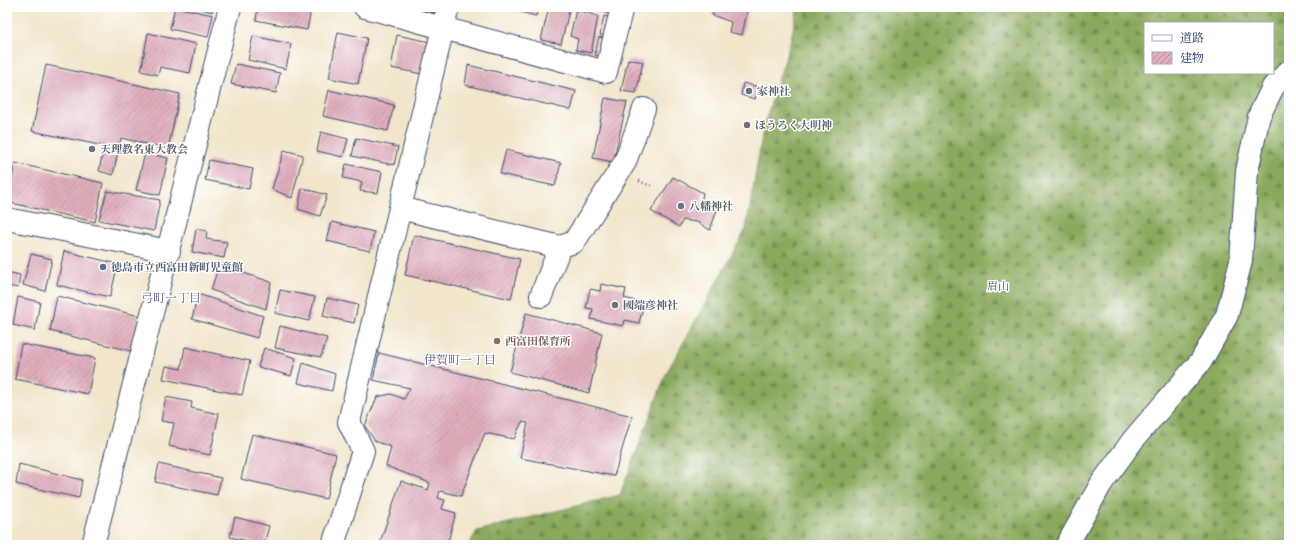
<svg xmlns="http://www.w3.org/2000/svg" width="1296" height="552" viewBox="0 0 1296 552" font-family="'IM FELL French Canon','Noto Serif JP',serif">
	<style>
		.forest { fill: url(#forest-firs); stroke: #526c5d; fill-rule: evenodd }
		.building { fill: url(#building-hatch) }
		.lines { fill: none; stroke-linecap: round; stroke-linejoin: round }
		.minor-casing { stroke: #3b4a6e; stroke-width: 24 }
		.path { stroke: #3b4a6e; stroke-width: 2.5; stroke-dasharray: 1 3; stroke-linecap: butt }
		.minor { stroke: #fff; stroke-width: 22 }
		.worship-dot { fill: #6b7280; stroke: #fff; stroke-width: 1.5 }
		.service-dot { fill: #5c6f8a; stroke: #fff; stroke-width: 1.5 }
		.education-dot { fill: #8d6e63; stroke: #fff; stroke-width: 1.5 }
		.labels { text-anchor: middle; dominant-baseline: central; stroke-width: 3; stroke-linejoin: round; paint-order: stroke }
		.worship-label { font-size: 11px; font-weight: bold; fill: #5b616d; stroke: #fff; text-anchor: start }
		.service-label { font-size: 11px; font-weight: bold; fill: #4e5e75; stroke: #fff; text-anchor: start }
		.park-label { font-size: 11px; fill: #475b61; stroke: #fff }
		.education-label { font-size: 11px; font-weight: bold; fill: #785e54; stroke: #fff; text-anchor: start }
		.neighbourhood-label { font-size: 12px; fill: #605b7f; stroke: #fff }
	</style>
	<defs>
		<pattern id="forest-firs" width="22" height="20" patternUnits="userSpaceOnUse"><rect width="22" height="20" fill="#8aa95c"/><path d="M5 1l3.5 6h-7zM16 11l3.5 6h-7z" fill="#708a4f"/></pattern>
		<pattern id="building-hatch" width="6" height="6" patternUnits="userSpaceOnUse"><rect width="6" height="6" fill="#e0aebc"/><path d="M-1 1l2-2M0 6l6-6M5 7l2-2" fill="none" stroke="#b58e9c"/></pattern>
	</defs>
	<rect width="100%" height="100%" fill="#fff"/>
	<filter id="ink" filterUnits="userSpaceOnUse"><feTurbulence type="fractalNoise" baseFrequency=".025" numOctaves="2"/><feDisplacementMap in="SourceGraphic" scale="8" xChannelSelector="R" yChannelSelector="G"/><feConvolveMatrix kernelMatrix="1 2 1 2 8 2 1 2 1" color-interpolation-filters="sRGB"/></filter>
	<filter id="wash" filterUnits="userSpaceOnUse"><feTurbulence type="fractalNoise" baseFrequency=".012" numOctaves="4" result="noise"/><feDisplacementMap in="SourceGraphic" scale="16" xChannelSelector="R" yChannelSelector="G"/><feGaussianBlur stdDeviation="0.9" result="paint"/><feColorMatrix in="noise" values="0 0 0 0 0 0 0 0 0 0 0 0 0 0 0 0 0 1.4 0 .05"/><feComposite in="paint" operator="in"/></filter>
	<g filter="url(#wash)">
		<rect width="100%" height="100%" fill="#f1e6cb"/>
		<!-- forest -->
		<path class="forest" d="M798,7H1289V545H469L477,531L620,495L666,374L746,229L764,125L790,44ZM1145,23H1273V73H1145Z"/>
		<g id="blocks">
			<!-- building -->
			<path class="building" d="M175,7L213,15L208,37L170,29Z
				M193,7H213L212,12Z
				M258,7H297L311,10L307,30L256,20Z
				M411,7H437L435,13Z
				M501,7H539L536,16Z
				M549,7H570L561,44L541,40Z
				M579,7H612L610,14Z
				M714,7H748L742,35L729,32L731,22L712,15Z
				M576,10L598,16L591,53L576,50L578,39L570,36Z
				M604,16L613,19L608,36L600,35Z
				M338,32L367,38L358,84L329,78Z
				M148,33L196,44L190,73L160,67L158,75L141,71Z
				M397,35L430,42L422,74L391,68Z
				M253,36L291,44L286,69L248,60Z
				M599,37L607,39L604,57L595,55Z
				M628,59L643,62L636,93L621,91Z
				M236,64L280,73L276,93L231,84Z
				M46,65L180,94L168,149L121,138L113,175L99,171L104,146L32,131Z
				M468,65L576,91L571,110L465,85Z
				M743,83L759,87L755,99L741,95Z
				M329,90L394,105L388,131L323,116Z
				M605,98L627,102L613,162L593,158Z
				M321,132L348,139L343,157L317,151Z
				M356,138L398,147L394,165L352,156Z
				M284,150L303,155L292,198L272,189Z
				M506,150L561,163L555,186L500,174Z
				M145,153L168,158L160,195L136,190Z
				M209,160L253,169L249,189L205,180Z
				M15,163L103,183L95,222L7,202Z
				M346,164L382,172L378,193L360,191L362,182L343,178Z
				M673,177L703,193L701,202L717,210L710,230L697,222L683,220L679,227L651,211Z
				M302,188L327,195L320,216L298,209Z
				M107,191L160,200L154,231L99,220Z
				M332,222L374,232L370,251L327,241Z
				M196,229L207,231L206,239L227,242L224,258L192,252Z
				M414,235L520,259L511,299L405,275Z
				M64,251L118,264L110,297L57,285Z
				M31,254L52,259L45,291L23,285Z
				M219,265L271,282L266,309L211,290Z
				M7,272L20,275L18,288L7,286Z
				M601,284L626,289L624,298L644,303L639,323L624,320L623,326L591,319L593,309L586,308L590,289L600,291Z
				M280,290L315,297L309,321L275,313Z
				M198,294L263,316L257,338L192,319Z
				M57,296L140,316L135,352L50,331Z
				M18,297L40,302L35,330L13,325Z
				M327,298L358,305L354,323L323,316Z
				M526,313L602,333L589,393L510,372Z
				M280,326L327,338L321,357L275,348Z
				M21,344L95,358L88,394L15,379Z
				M185,347L250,361L242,395L163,379L166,366L181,369Z
				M264,348L296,358L291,376L258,367Z
				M379,353L632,416L614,476L520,458L528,423L522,422L514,439L485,433L461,496L440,491L438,498L445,500L442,509L456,513L447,545H379L401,481L428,490L430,483L386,466L391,447L375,441L365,426L377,397L391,394L404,399L410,388L373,380Z
				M303,363L335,374L332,391L298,383Z
				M166,397L192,402L191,408L219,414L210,455L169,446L174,423L161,421Z
				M252,434L336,454L326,499L241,479Z
				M19,464L82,480L79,498L16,484Z
				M159,464L221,478L217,495L155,482Z
				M235,517L269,526L264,545L230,537Z"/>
		</g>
	</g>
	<g filter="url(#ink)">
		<use href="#blocks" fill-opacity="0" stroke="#3b4a6e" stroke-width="1"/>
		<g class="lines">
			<!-- minor casing -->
			<g class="minor-casing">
				<path id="minor" d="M365,7L606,72L622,7
					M400,208L560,247L574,242L625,162L644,109
					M7,219L169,251
					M541,296L560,247
					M93,545L230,7
					M333,545L363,451L349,422L448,7
					M1067,545L1101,484L1133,440L1201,361L1227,315L1241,261L1247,171L1259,116L1273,87L1289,71"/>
			</g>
			<!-- path -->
			<path class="path" d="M639,181L651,186"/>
			<!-- minor -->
			<use href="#minor" class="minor"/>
		</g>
	</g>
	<!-- markers -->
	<g class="worship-dot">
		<circle cx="749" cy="91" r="4"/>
		<circle cx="747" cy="125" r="4"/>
		<circle cx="92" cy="149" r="4"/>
		<circle cx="681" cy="206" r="4"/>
		<circle cx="615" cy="305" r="4"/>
	</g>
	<circle class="service-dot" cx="103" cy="267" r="4"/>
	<circle class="education-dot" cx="497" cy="341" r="4"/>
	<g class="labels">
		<!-- worship labels -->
		<g class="worship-label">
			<text x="757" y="91">家神社</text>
			<text x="755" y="125">ほうろく大明神</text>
			<text x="100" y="149">天理教名東大教会</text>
			<text x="689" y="206">八幡神社</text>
			<text x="623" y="305">國端彦神社</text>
		</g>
		<!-- service labels -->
		<g class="service-label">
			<text x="111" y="267">徳島市立西富田新町児童館</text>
		</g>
		<!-- park labels -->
		<g class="park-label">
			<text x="998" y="286">眉山</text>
		</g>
		<!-- education labels -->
		<g class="education-label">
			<text x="505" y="341">西富田保育所</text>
		</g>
		<!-- neighbourhood labels -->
		<g class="neighbourhood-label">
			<text x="171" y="298">弓町一丁目</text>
			<text x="460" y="360">伊賀町一丁目</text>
		</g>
	</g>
	<!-- margin -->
	<rect width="1296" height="552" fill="none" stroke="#fff" stroke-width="24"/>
	<!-- legend -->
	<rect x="1144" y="22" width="130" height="52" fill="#ffffff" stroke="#a4acbf"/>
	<rect x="1152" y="35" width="20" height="6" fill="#ffffff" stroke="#a4acbf"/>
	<text x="1180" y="42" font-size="12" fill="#1b2f5e">道路</text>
	<rect x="1152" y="52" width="20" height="12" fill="url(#building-hatch)" stroke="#a4acbf"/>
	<text x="1180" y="62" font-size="12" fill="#1b2f5e">建物</text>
</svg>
